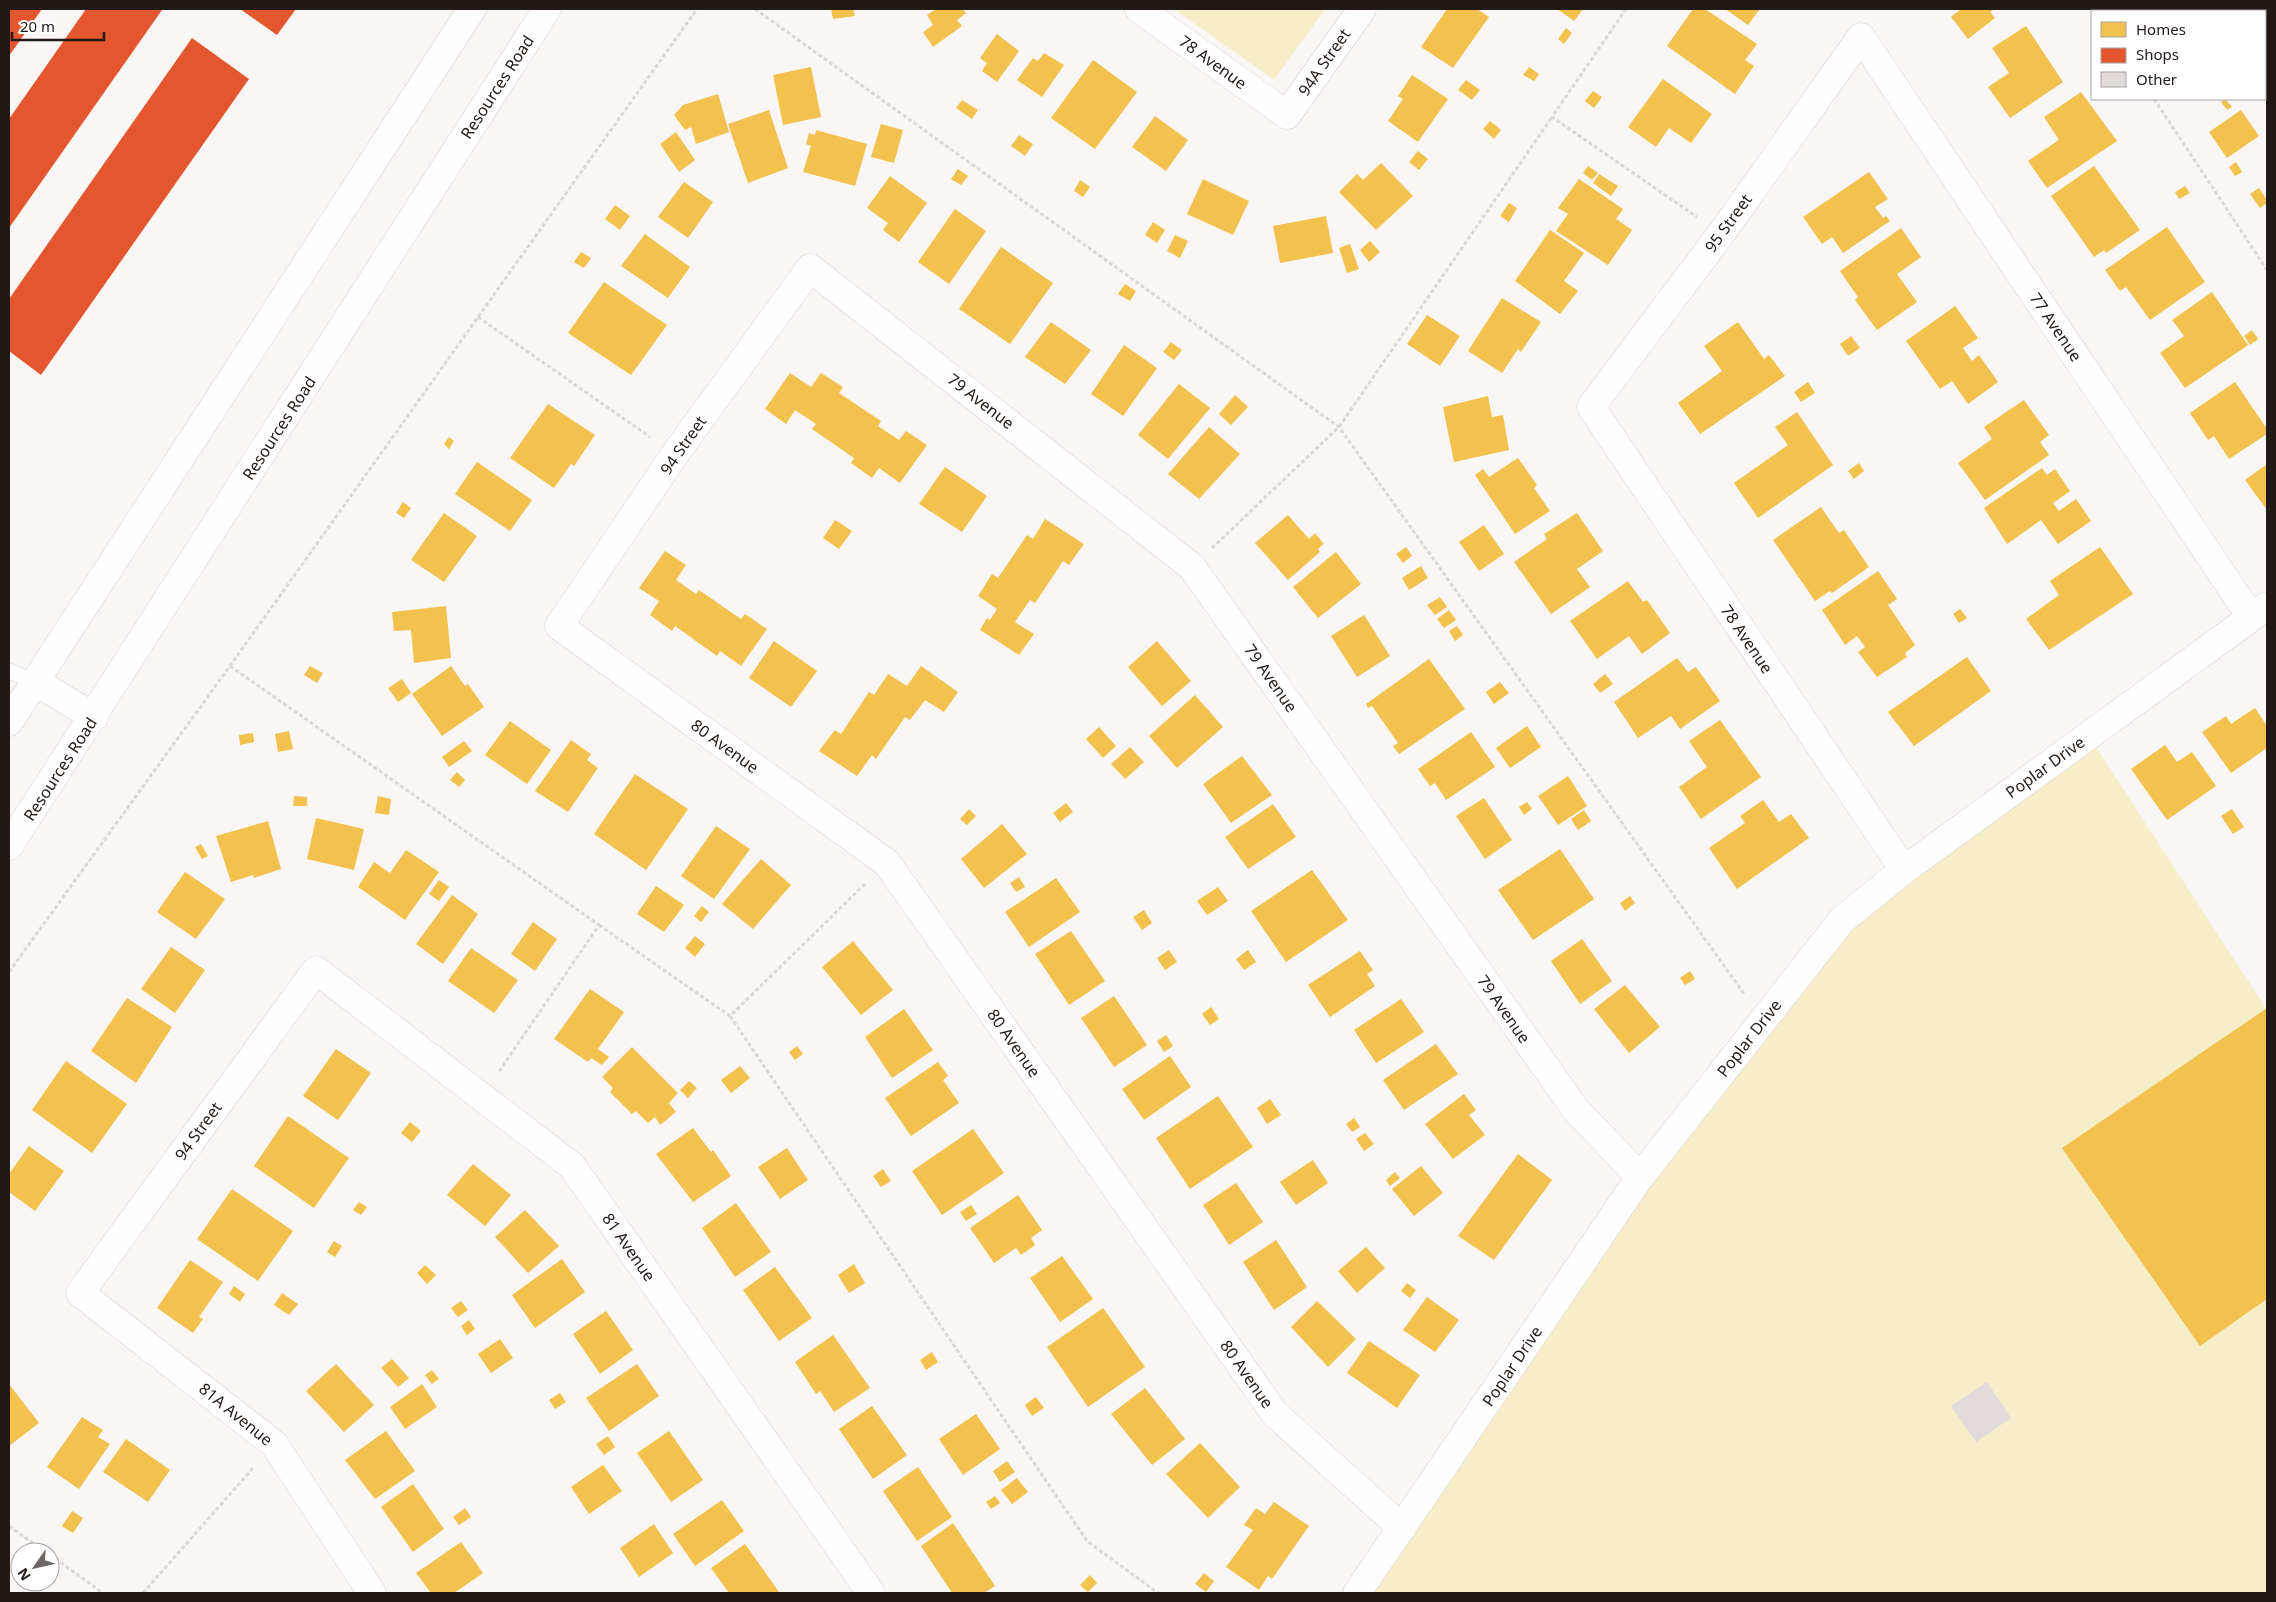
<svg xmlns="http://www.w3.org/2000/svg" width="2276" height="1602" viewBox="0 0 2276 1602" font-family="'Noto Sans',sans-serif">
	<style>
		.green { fill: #f5eec8 }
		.homes { fill: #f2c14e }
		.shops { fill: #e4572e }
		.building { fill: #e1dbdb }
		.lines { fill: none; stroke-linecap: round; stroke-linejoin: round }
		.lane-casing { stroke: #d6d1cf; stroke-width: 16 }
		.street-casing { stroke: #d6d1cf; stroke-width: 29 }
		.secondary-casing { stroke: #d6d1cf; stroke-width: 29 }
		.path { stroke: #dad8d7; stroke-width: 3; stroke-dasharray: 4 2.5; stroke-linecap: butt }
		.lane { stroke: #fefefe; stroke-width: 15 }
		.street { stroke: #fefefe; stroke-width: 28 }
		.secondary { stroke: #fefefe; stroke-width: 28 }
		.labels { text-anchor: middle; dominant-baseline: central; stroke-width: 5; stroke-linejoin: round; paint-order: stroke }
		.street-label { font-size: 16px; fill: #201916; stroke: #fff }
	</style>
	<rect width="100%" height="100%" fill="#faf6f5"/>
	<!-- green -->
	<path class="green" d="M1174,9H1325L1274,80Z
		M2088,735L2267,1010V1593H1349L1842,920Z"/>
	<!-- homes -->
	<path class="homes" d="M831,9H853L855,16L833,19Z
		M936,9H963L966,13L957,20L962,26L933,47L923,32L933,25L927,15Z
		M1447,9H1477L1489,17L1453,68L1421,47Z
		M1557,9H1583L1574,21Z
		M1693,9H1705L1757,44L1745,60L1754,66L1735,94L1667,46Z
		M1725,9H1760L1748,25Z
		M1961,9H1994L1990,12L1995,18L1968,39L1951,17Z
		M2181,9H2228L2224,11H2183Z
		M2266,17L2267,79L2265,81V18Z
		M2026,26L2063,82L2010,118L1988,87L2009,73L1992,48Z
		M1566,28L1572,33L1564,44L1558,39Z
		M997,34L1019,51L997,82L982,71L987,63L980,58Z
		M1044,53L1064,65L1042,97L1017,80L1033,58L1038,61Z
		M1093,60L1137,92L1095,149L1051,118Z
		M811,67L821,117L783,125L773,75Z
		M1529,67L1539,74L1534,81L1523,75Z
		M1412,75L1448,99L1418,142L1388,121L1403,99L1398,96Z
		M1663,79L1712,114L1691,143L1669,128L1656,147L1628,127Z
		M1466,80L1480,90L1472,100L1458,90Z
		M1593,91L1602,97L1594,108L1585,101Z
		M2081,92L2117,141L2047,188L2028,161L2059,140L2044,117Z
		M718,94L729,132L696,144L691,127L685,130L674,115L683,105Z
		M2225,99L2232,107L2227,110L2221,102Z
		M962,100L978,110L972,119L956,108Z
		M769,110L788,168L748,183L728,124Z
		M2241,110L2259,136L2227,158L2209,132Z
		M1155,116L1188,140L1166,171L1132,147Z
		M1490,121L1501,130L1494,139L1483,129Z
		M881,124L903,130L894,163L871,157Z
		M816,130L867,144L855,186L803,172L811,146L806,144L809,133L815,135Z
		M676,132L695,160L679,172L660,144Z
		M1019,135L1033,144L1025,156L1011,146Z
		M1418,151L1428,159L1419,170L1409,162Z
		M2236,162L2242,172L2235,176L2229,167Z
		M1381,163L1413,196L1376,230L1339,192L1357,174L1363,180Z
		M1588,166L1598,173L1592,180L1583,173Z
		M2094,166L2140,230L2106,253L2104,250L2094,257L2051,196Z
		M958,169L968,176L961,185L951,179Z
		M1869,172L1888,199L1875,207L1883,218L1886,216L1890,221L1843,253L1832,237L1822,244L1803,217Z
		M1599,174L1618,186L1611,196L1593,183Z
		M890,176L927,203L899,242L883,230L888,223L867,208Z
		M1203,179L1249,201L1233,235L1187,214Z
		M1579,179L1623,209L1616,219L1632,230L1608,265L1556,231L1568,214L1558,208Z
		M1080,180L1090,187L1083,197L1074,191Z
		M684,182L713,202L688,238L658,217Z
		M2185,186L2190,193L2179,199L2175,192Z
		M2259,188L2267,200V203L2260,208L2250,194Z
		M1509,203L1517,208L1509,222L1500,216Z
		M615,205L630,216L620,230L605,219Z
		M955,209L986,231L949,284L918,262Z
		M1326,216L1333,253L1280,263L1273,226Z
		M1153,222L1165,230L1157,243L1145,235Z
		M2167,227L2205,282L2150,320L2126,287L2120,291L2105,270Z
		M1901,228L1921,257L1897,274L1917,302L1877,330L1855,300L1858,297L1840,271Z
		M1550,230L1584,253L1564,281L1578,291L1560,314L1515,281Z
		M645,234L690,267L668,298L621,266Z
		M1175,235L1188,241L1180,258L1167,251Z
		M1370,241L1380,252L1369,262L1360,250Z
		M1350,244L1359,269L1347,273L1339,248Z
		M1001,247L1053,283L1010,344L959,309Z
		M581,252L591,258L584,268L574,262Z
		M604,282L667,325L631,375L568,333Z
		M1125,284L1136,291L1130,301L1118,294Z
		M2212,292L2248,345L2185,388L2160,353L2184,336L2172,320Z
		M1502,298L1541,322L1521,352L1518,349L1502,373L1468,351Z
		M1955,306L1978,338L1963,348L1972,361L1979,355L1998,382L1968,404L1952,381L1940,389L1906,341Z
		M1427,315L1460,336L1440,366L1407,344Z
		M1051,322L1091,350L1065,384L1025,357Z
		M1738,322L1764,359L1769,355L1785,376L1700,434L1678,403L1722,371L1704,346Z
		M2252,330L2258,339L2250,345L2244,336Z
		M1851,336L1860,348L1848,356L1840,344Z
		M1171,342L1182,350L1174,360L1163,352Z
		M1124,345L1157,368L1123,416L1091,394Z
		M790,373L811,387L821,373L843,387L839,393L881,421L878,426L899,440L906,431L927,445L900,483L879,468L872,478L851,463L854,458L812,429L816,424L795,410L786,424L765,409Z
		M1808,382L1815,393L1801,402L1794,392Z
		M2235,382L2267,429V434L2229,459L2214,436L2208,440L2190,413Z
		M1179,384L1210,408L1168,459L1138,435Z
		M1235,395L1248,407L1231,425L1219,414Z
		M1488,396L1492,417L1503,415L1509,450L1454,462L1443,407Z
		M2024,400L2049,435L2040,442L2049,455L1985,500L1958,463L1992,439L1984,427Z
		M548,404L595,435L574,466L571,464L554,488L510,458Z
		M1797,412L1833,465L1758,518L1734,483L1788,445L1775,427Z
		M1209,427L1240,454L1199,499L1168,474Z
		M449,437L454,441L449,449L444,444Z
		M1518,458L1537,485L1534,488L1550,511L1515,534L1475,475L1483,469L1489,477Z
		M477,462L532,500L510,531L455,494Z
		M1859,463L1864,471L1854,479L1848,471Z
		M2267,464V510L2245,480Z
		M945,467L987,496L962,532L919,504Z
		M2042,468L2047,475L2055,469L2070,491L2053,503L2059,511L2076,499L2091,521L2058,544L2041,520L2007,544L1984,508Z
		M403,502L411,508L404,518L396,513Z
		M1821,507L1839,533L1844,530L1869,567L1832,593L1830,591L1815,601L1773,540Z
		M444,513L477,536L444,582L411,560Z
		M1577,513L1603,551L1577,569L1590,587L1551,614L1514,562L1547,539L1544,534Z
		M1288,515L1309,539L1315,533L1324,544L1318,549L1320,552L1288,580L1255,543Z
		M1045,519L1084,544L1069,565L1063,561L1035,603L1030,600L1015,622L1034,634L1019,655L980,630L987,618L990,620L997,609L978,596L992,574L998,578L1027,535L1033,539Z
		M835,520L852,531L839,549L823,538Z
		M1484,525L1504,554L1479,571L1459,542Z
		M1406,547L1412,556L1403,563L1396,554Z
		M2100,547L2133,594L2049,650L2026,619L2059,595L2050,581Z
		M665,551L686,565L676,580L696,594L699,590L741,619L745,614L767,629L741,666L720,651L717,656L675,626L672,631L650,615L659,601L639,588Z
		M1336,552L1361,584L1318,618L1293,587Z
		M1421,566L1428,578L1409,590L1402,578Z
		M1878,571L1897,599L1888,605L1915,645L1905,653L1907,657L1877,677L1858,652L1865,647L1857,636L1845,645L1822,610Z
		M1628,581L1643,602L1647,600L1670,633L1642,654L1629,636L1597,659L1570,621Z
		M1440,597L1447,607L1435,615L1427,605Z
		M446,606L451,658L414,663L411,630L394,631L392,612Z
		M1960,609L1967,618L1959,623L1953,614Z
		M1449,610L1456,620L1444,628L1437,619Z
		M1364,615L1390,656L1357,677L1331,636Z
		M1457,626L1463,635L1455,641L1449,631Z
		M774,641L817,671L791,707L749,678Z
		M1157,641L1191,681L1162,706L1128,667Z
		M1967,657L1991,691L1914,746L1888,712Z
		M1677,658L1688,672L1696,667L1720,701L1680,729L1671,716L1638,738L1614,702Z
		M1429,659L1465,709L1399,754L1393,746L1398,743L1372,706L1368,708L1366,704Z
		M310,666L323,673L317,683L304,675Z
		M451,666L465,686L468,684L484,707L442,736L412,694Z
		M921,666L958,692L944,712L925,700L910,720L905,717L876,759L872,755L857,776L819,751L835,730L841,734L869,692L874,695L888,674L907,686Z
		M1605,674L1613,684L1600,693L1593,684Z
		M402,679L411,693L398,702L388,688Z
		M1500,682L1509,693L1494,704L1486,692Z
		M1195,695L1223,727L1177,768L1149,736Z
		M2255,708L2267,726V748L2231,773L2202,732L2226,716L2231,724Z
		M1720,720L1761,777L1701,819L1679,787L1707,767L1689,741Z
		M510,721L551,750L527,784L485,755Z
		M1527,726L1541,747L1510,768L1496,748Z
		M1099,727L1116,746L1103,758L1086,739Z
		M289,731L293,749L278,752L275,734Z
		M1471,732L1495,767L1446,800L1435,783L1430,786L1418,769Z
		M253,733L254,742L240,745L239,735Z
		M571,740L591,754L587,760L598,768L568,812L535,791Z
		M464,741L472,751L449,767L442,757Z
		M2165,745L2177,762L2192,752L2216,786L2167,820L2131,769Z
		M1130,747L1144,762L1125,779L1111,764Z
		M1242,756L1272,795L1231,823L1203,784Z
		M457,772L465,780L459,787L450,780Z
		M635,774L688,809L646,870L594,834Z
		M1568,776L1587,806L1558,825L1538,796Z
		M294,796L307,797V806H293Z
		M378,796L391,799L389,815L375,813Z
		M1484,798L1512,840L1485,859L1456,816Z
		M1763,800L1779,822L1791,814L1809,838L1737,889L1709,848L1745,823L1740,816Z
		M1527,802L1532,809L1524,815L1519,807Z
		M1066,803L1073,812L1060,822L1053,813Z
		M1273,804L1296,837L1248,869L1225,837Z
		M969,809L976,816L967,825L960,819Z
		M2232,809L2244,827L2233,834L2221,816Z
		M1584,810L1591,821L1578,830L1571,819Z
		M316,818L364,829L354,870L307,859Z
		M268,821L281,869L254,878L253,875L231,882L216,836Z
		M1002,824L1027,854L984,888L961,859Z
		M716,826L750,849L714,899L681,876Z
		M201,844L208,856L202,859L195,847Z
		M1560,849L1594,899L1533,940L1498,890Z
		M406,850L439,872L405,920L358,887L374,862L390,873Z
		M761,859L791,885L753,929L722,904Z
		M1312,870L1348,920L1286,962L1251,911Z
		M185,872L225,899L196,939L157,912Z
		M1019,877L1025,887L1016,892L1010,883Z
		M1056,878L1080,912L1029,947L1005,912Z
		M439,880L449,887L439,901L429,894Z
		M656,886L684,905L664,932L637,914Z
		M1218,887L1228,901L1207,915L1197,901Z
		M452,895L478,914L443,964L416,944Z
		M1630,896L1635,903L1625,911L1620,903Z
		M702,906L709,912L701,922L694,916Z
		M1144,910L1152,923L1142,930L1133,917Z
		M533,922L557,939L535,971L511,954Z
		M1071,931L1105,981L1069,1005L1035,954Z
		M695,936L705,944L695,957L685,948Z
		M1582,939L1612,981L1580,1004L1551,961Z
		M853,941L893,990L861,1015L822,967Z
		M171,947L205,970L175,1013L141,989Z
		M471,948L518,980L494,1013L448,981Z
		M1169,950L1177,962L1165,970L1157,958Z
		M1248,950L1256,962L1244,970L1236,959Z
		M1360,951L1373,970L1367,974L1375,986L1330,1017L1308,985Z
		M1690,971L1695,979L1685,985L1680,978Z
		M1625,985L1660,1027L1629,1053L1594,1009Z
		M590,989L624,1012L598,1049L609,1057L602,1065L591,1058L588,1062L554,1039Z
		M1114,996L1147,1045L1114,1067L1081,1018Z
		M127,998L172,1027L136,1083L91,1051Z
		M1401,999L1424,1032L1376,1063L1354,1030Z
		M1211,1007L1219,1019L1210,1025L1202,1014Z
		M2267,1008V1299L2200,1346L2062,1148Z
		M904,1009L933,1050L892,1078L865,1037Z
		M1166,1035L1173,1046L1164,1052L1157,1041Z
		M1436,1044L1458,1074L1404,1110L1383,1080Z
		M797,1046L803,1054L795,1060L789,1052Z
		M632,1047L678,1093L669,1103L676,1112L660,1125L655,1117L648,1123L636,1111L632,1114L610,1092L613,1088L602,1077Z
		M336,1049L371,1073L338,1120L303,1096Z
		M1170,1056L1191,1087L1144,1120L1122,1089Z
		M66,1061L127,1104L92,1153L32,1110Z
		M938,1062L948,1076L943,1080L959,1103L911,1136L885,1098Z
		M740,1066L750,1078L731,1093L721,1080Z
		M689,1081L697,1088L688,1098L680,1090Z
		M1464,1094L1476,1110L1469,1115L1485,1135L1453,1159L1425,1124Z
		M1218,1096L1253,1147L1190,1189L1156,1138Z
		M1270,1099L1281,1115L1267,1124L1257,1108Z
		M288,1116L349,1158L314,1208L254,1166Z
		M1354,1118L1360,1127L1352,1132L1346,1124Z
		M410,1122L421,1131L412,1142L401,1133Z
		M693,1128L711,1152L713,1150L731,1176L693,1202L656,1154Z
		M973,1129L1004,1173L942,1215L912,1171Z
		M1365,1133L1374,1144L1364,1151L1356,1139Z
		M29,1146L64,1171L35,1211L9,1192V1174Z
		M787,1148L808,1180L780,1199L758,1167Z
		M1518,1154L1552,1180L1494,1260L1458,1236Z
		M1313,1160L1328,1183L1296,1205L1280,1182Z
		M473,1164L511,1195L485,1226L447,1195Z
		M1421,1166L1443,1193L1414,1216L1392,1189Z
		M883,1169L891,1181L881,1187L873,1176Z
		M1395,1172L1400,1178L1390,1186L1386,1180Z
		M1236,1183L1263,1222L1229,1245L1203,1205Z
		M232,1189L293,1231L258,1281L197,1239Z
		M1018,1195L1042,1230L1031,1238L1035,1245L1021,1255L1016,1248L994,1263L970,1228Z
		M359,1202L367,1207L361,1215L353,1210Z
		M736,1203L771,1252L735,1277L702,1228Z
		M971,1205L977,1214L966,1221L960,1212Z
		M525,1210L559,1246L528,1273L495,1237Z
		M1276,1240L1307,1287L1274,1310L1243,1262Z
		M334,1241L342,1246L335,1257L327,1252Z
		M1366,1247L1385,1268L1357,1293L1338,1271Z
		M1062,1256L1093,1299L1060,1322L1030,1278Z
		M562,1259L585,1292L535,1328L512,1295Z
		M190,1260L223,1282L199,1317L203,1319L193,1333L157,1308Z
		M854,1264L865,1283L849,1293L838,1275Z
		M425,1265L436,1275L427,1284L417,1273Z
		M775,1267L812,1318L779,1341L743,1290Z
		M1407,1283L1416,1290L1410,1298L1401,1291Z
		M234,1286L245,1294L240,1302L229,1294Z
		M282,1293L298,1304L289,1315L274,1305Z
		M1427,1297L1459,1320L1435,1352L1403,1330Z
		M461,1301L468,1310L458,1317L451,1308Z
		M1317,1301L1356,1339L1328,1367L1291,1327Z
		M1103,1308L1145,1367L1088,1407L1047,1347Z
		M606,1311L633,1350L600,1374L573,1334Z
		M469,1320L475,1329L467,1335L461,1326Z
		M833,1335L870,1388L834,1412L820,1391L816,1394L795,1362Z
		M500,1339L513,1358L491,1373L478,1354Z
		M1369,1341L1420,1375L1397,1408L1347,1373Z
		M932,1352L938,1362L926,1370L920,1360Z
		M392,1359L409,1378L398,1387L381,1368Z
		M336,1364L374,1405L344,1432L306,1391Z
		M637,1364L659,1396L609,1431L586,1398Z
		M432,1370L439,1379L432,1384L425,1375Z
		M9,1384L39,1423L9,1446Z
		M422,1384L437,1407L405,1429L390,1407Z
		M1145,1388L1185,1439L1152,1465L1111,1414Z
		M560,1393L566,1402L555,1409L549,1400Z
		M1036,1397L1044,1408L1032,1416L1025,1405Z
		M872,1406L907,1455L873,1479L839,1429Z
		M976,1414L1000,1449L963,1475L939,1439Z
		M82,1417L103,1430L98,1437L110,1444L79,1489L47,1467Z
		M386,1431L415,1471L375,1499L345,1460Z
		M669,1431L703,1480L671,1502L637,1453Z
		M608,1436L615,1447L604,1455L596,1444Z
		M126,1439L170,1470L148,1502L103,1472Z
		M1200,1443L1240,1487L1208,1518L1166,1474Z
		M1007,1461L1015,1472L1000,1482L993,1471Z
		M603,1465L622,1491L589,1514L571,1487Z
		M918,1467L952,1517L917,1541L883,1491Z
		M1017,1478L1028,1492L1012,1504L1001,1490Z
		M413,1484L444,1529L413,1552L381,1507Z
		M995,1496L1000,1503L991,1509L986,1502Z
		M722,1500L744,1531L695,1566L673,1534Z
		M1274,1502L1309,1526L1272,1579L1268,1576L1259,1590L1226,1567L1253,1530L1244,1525L1256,1508L1265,1514Z
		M465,1508L471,1517L459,1525L453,1517Z
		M72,1511L83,1518L73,1533L62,1526Z
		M953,1523L995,1586L984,1593H952L921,1546Z
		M654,1524L673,1553L639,1577L620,1548Z
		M461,1542L483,1573L454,1593H431L416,1573Z
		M745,1544L779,1592L778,1593H729L711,1568Z
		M1204,1573L1214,1581L1206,1592L1195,1584Z
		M1090,1575L1097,1583L1088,1592L1080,1585Z"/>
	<!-- shops -->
	<path class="shops" d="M9,9H42L9,56Z
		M86,9L162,10L9,228V119Z
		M240,9H296L277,35Z
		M192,38L249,79L41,375L9,351V299Z"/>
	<!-- building -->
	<path class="building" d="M1987,1382L2011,1418L1976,1442L1951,1406Z"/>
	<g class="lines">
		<!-- lane casing -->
		<g class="lane-casing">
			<path id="lane" d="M9,671L36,682"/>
		</g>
		<!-- street casing -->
		<g class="street-casing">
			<path id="street" d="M1139,9L1287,115L1362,9
				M1904,870L1591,407L1721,234L1861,37L2251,617
				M1402,1528L1275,1414L887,863L559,626L675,454L810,268L1192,567L1576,1110L1640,1177
				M372,1593L274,1444L80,1293L316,970L572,1166L871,1593"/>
		</g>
		<!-- secondary casing -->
		<g class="secondary-casing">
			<path id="secondary" d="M36,682L94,717
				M9,722L472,9
				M9,846L547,9
				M1357,1593L1640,1177L1842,920L1904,870L2267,606"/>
		</g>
		<!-- path -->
		<path class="path" d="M755,9L1339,427L1745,995
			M1626,9L1552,117L1697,217
			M2095,9L2097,11
			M2154,99L2267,270
			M478,317L650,437
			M1212,548L1339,427L1552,117
			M230,666L599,925L498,1073
			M599,925L730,1016L865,884
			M9,972L230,666L697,9
			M730,1016L1087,1541L1158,1593
			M9,1526L45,1552
			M50,1555L103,1593
			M143,1593L253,1468"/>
		<!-- lane -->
		<use href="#lane" class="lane"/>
		<!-- street -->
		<use href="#street" class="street"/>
		<!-- secondary -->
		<use href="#secondary" class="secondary"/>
	</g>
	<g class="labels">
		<!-- street labels -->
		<g class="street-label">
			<text transform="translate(1213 62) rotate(36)">78 Avenue</text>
			<text transform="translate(1324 62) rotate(-55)">94A Street</text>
			<text transform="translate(497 87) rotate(-57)">Resources Road</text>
			<text transform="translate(1728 223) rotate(-54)">95 Street</text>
			<text transform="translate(2056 327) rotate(56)">77 Avenue</text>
			<text transform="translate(981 401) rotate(38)">79 Avenue</text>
			<text transform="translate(279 428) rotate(-57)">Resources Road</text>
			<text transform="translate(683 445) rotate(-55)">94 Street</text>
			<text transform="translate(1747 639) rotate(56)">78 Avenue</text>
			<text transform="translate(1271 678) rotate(55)">79 Avenue</text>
			<text transform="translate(725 746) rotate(36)">80 Avenue</text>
			<text transform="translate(2045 767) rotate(-36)">Poplar Drive</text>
			<text transform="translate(60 769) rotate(-57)">Resources Road</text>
			<text transform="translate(1504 1009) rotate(55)">79 Avenue</text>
			<text transform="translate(1749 1038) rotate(-52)">Poplar Drive</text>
			<text transform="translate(1014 1043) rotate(55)">80 Avenue</text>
			<text transform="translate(198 1131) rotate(-54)">94 Street</text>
			<text transform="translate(629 1247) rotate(55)">81 Avenue</text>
			<text transform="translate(1512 1366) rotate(-56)">Poplar Drive</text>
			<text transform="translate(1247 1374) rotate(55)">80 Avenue</text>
			<text transform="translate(236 1414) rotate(39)">81A Avenue</text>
		</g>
	</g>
	<!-- border -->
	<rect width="2276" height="1602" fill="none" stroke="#201916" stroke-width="20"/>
	<!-- legend -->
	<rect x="2091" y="10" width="175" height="90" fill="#ffffff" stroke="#a6a3a2"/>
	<rect x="2101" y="22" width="25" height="15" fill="#f2c14e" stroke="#a6a3a2"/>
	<text x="2136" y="35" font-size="15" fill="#201916">Homes</text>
	<rect x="2101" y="48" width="25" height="15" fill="#e4572e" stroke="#a6a3a2"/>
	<text x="2136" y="60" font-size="15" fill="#201916">Shops</text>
	<rect x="2101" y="72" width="25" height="15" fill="#e1dbdb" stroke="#a6a3a2"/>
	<text x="2136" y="85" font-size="15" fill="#201916">Other</text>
	<!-- north arrow -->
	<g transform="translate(35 1567) rotate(236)"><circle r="24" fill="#ffffff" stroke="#a6a3a2"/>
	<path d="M0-4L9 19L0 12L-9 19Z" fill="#6c6664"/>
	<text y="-8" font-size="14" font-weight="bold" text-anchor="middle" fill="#201916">N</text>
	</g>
	<!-- scale -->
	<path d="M12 32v8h92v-8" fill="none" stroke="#201916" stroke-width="2.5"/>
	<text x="20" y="32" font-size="15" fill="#201916" stroke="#ffffff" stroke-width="4" paint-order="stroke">20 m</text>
</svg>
